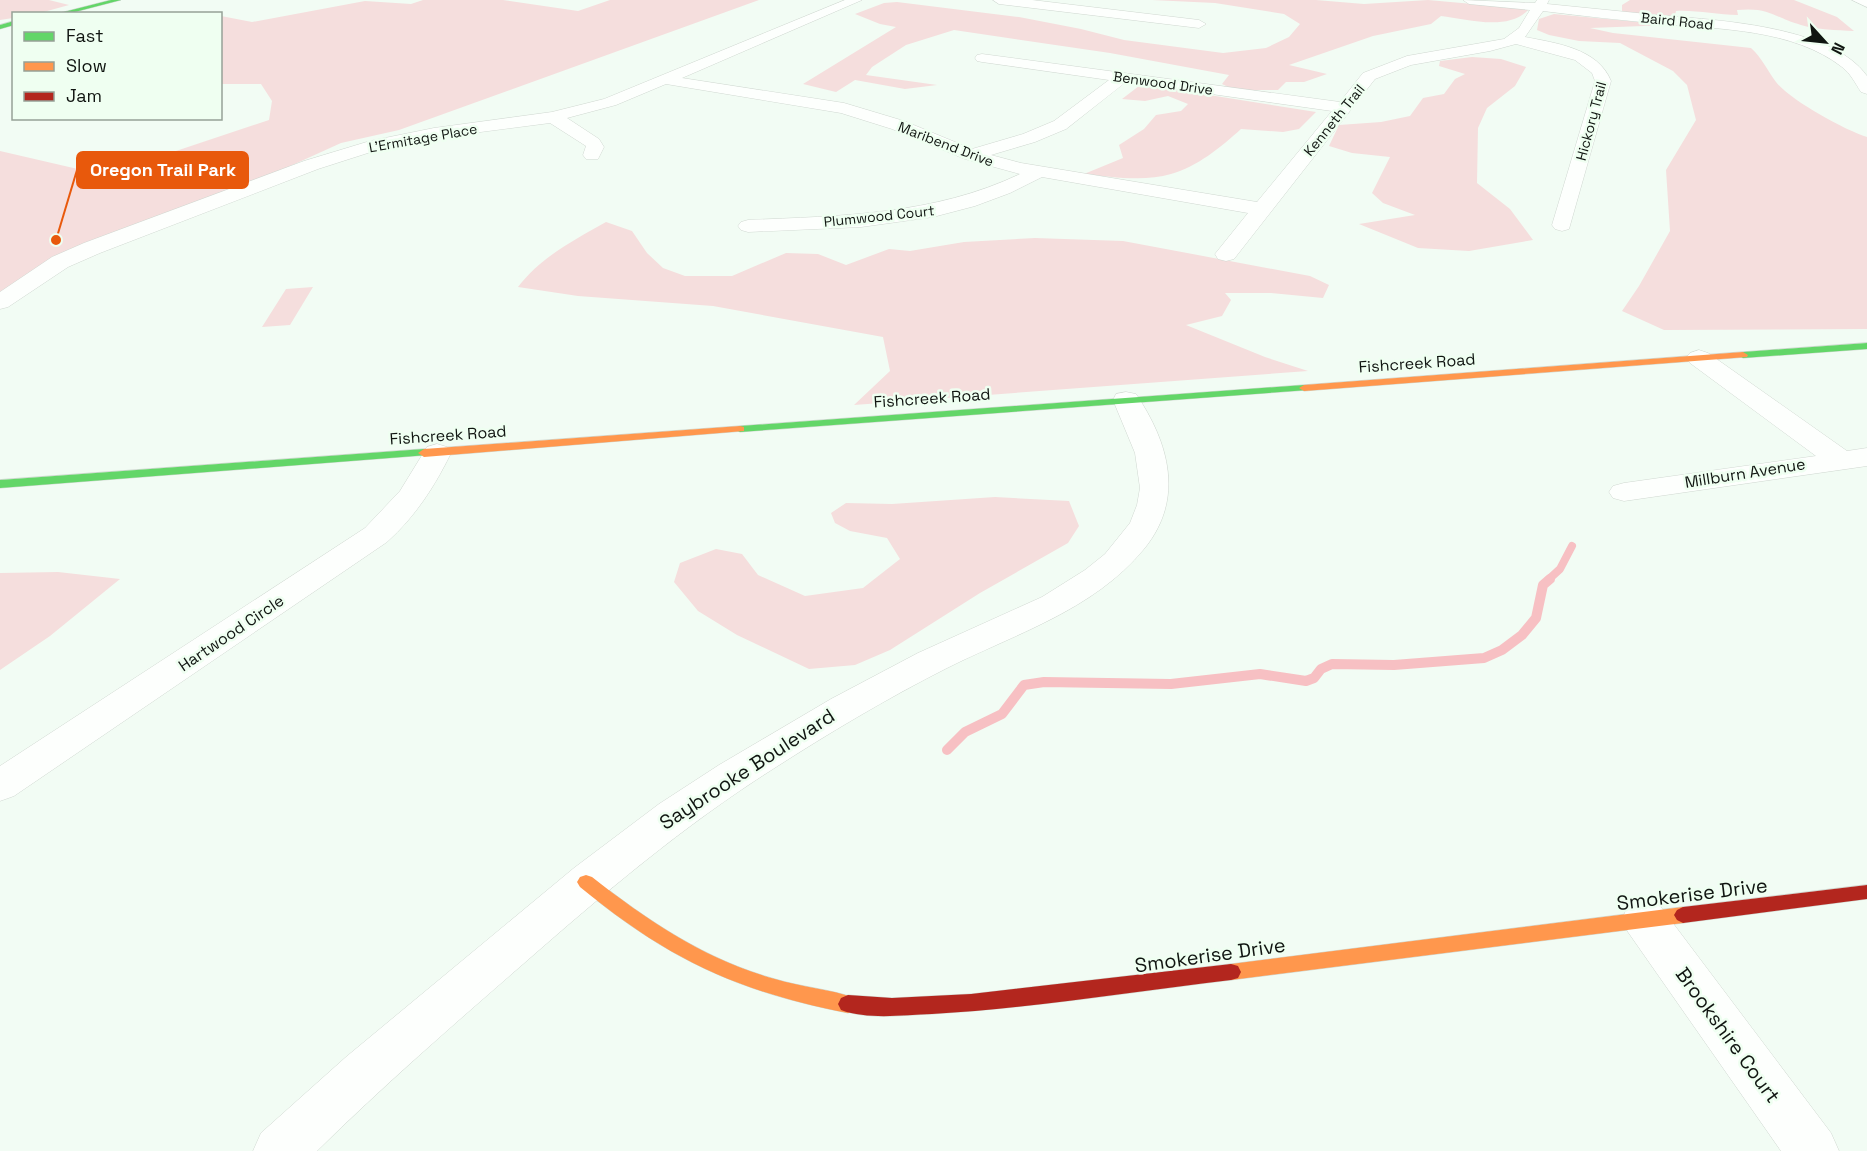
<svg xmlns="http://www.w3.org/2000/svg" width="1867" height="1151" viewBox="0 0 1867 1151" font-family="'Space Grotesk',sans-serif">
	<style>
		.green { fill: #f5dedd }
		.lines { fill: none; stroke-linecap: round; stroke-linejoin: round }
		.stream-far1 { stroke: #f7c0c3; stroke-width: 8 }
		.stream { stroke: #f7c0c3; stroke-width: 10 }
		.street-casing { stroke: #d0d8d1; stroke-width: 1 }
		.fast-casing { stroke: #d0d8d1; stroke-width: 1 }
		.slow-casing { stroke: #d0d8d1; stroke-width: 1 }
		.jam-casing { stroke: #d0d8d1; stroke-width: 1 }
		.street { fill: #fdfffd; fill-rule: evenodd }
		.fast { fill: #63d668; fill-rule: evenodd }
		.slow { fill: #ff974d; fill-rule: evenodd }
		.jam { fill: #b3261e; fill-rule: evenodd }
		.labels { text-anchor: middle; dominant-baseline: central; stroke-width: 5; stroke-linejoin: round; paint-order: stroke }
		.far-street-label { font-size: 14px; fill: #101511; stroke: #effff1 }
		.street-label { font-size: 16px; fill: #101511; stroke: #effff1 }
		.near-street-label { font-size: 20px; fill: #101511; stroke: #effff1 }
		.leader { fill: none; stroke: #e8590c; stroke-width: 2 }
		.callout-dot { fill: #e8590c; stroke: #effff1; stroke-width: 2 }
		.callout { fill: #e8590c; stroke: #e8590c; stroke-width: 2 }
		.callout-label { font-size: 18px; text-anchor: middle; font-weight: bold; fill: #fff }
	</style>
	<rect width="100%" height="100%" fill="#f2fcf4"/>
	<!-- green -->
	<path class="green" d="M0,0H49L69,5L40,13L14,14L13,18L0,20Z
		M423,0H503L578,11L610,0H759L399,130L341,143L200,207L92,248L0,302V151L95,173L152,159L269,120L272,101L261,84H221V16L252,22L365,1L411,4Z
		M1152,0H1316L1364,4L1428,0L1529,9C1509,32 1467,19 1441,16L1431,24L1373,36L1289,65L1327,74L1304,82H1286L1278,90H1234L1222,84L1229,75L1110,53L954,30L906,45L872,67L866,75L937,85L905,89L855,80L836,92L803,84L896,27L880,24L855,14L884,3L897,2L1019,17L1081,29L1124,40L1223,53L1266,48L1289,37L1300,24L1284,14L1215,3Z
		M1630,0H1794L1837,17L1854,31C1836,30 1818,30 1801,25C1773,17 1770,7 1737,10L1738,15C1717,15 1697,10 1676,11L1675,16L1622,13V5Z
		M1554,14L1670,25L1590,28L1613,33L1751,48C1762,58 1767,70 1776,82C1790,100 1844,130 1867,137V329L1664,330L1622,311L1639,286L1670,231L1666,170L1696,120L1687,85L1673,71L1620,43L1579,41L1549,35L1537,30L1539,19Z
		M1472,57L1501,59L1526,67L1515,86L1487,108L1478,128L1477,183L1510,209L1533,240L1469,251L1418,248L1359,224L1415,215L1383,203L1372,193L1390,157L1352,153L1329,146L1339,125L1381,122L1410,116L1423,98L1444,94L1455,79L1465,74L1439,66L1440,61Z
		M1139,86L1159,87L1316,112L1299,129L1283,132L1241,129C1221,147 1197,167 1171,174C1145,182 1111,177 1084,174L1123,158L1119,145L1144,129L1156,115L1181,111L1188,104L1168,96L1145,101L1122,99Z
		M606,222L632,231L647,253L663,268L685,276H732L786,253L818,254L846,265L889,249L910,251L964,242L1035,238L1123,241L1310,276L1329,285L1323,298L1271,293H1225L1231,300L1222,316L1186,325L1265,357L1308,371L854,405L890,371L883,337L713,306L578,296L518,287C541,257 574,240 606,222Z
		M313,287L290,325L262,327L286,289Z
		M995,497L1069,501L1079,526L1068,543L980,593L890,650L855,665L809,669L737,635L698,611L674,582L680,563L716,549L742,554L758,575L805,596L863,588L900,559L887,538L850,531L835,523L831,513L846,503L892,504Z
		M58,572L120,579L50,636L0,670V573Z"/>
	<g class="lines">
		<!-- stream-far1 -->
		<path class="stream-far1" d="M1548,580L1560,569L1572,546"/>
		<!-- stream -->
		<path class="stream" d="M947,750L965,732L1002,714L1024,685L1044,682L1171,684L1260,674L1306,681L1314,678L1321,669L1332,664L1394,665L1484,658L1502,650L1522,635L1536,618L1543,585L1550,579"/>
		<!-- street casing -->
		<g class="street-casing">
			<path id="street" d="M845,0H862L682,78L844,103L904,121L972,149L1023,134L1054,121L1109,80L982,62L977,61L975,58L977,55L982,54L1340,102L1363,73L1407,56L1504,39L1519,28L1530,10L1469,4L1463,0L1535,3L1537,0H1549L1547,4C1584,8 1620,11 1657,15C1714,20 1831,25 1867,76V94L1861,92C1855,83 1851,74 1842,67C1793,29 1720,29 1661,24C1622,20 1582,16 1543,11L1525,37C1555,43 1598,48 1611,81L1569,229L1562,231L1555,229L1552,225L1595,81L1592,73L1575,60L1516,44L1490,51L1411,65L1375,79L1234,259L1226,261L1218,259L1215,254L1248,213L1042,177L1010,193L975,206L933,217L861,227L748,232L741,230L738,226L741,222L748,220C841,216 934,215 1020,174L965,159L892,129L841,113L666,84L616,105L567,118L599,139L604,147L598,159H586L583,155L586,146L550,123L434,138L374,151L318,169L100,253L68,267L8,307L0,309V292L52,257L84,243L304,161L370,141L434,128L552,112L604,99ZM1126,82L1332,111L1257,202L1021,163L991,155L1035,142L1066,129Z
				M993,0H1032L1199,20L1206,24L1199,28L999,4Z
				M1852,0H1867V7Z
				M1699,350L1708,353L1847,451L1867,448V466L1624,501L1613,498L1609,492L1613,486L1624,483L1816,456L1690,363L1686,358L1690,353Z
				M1126,392L1136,394C1169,443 1185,499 1144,549C1093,611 1014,634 945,669C886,699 829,733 773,769C683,826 603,894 522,965C453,1025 383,1086 317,1151H253L261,1133L346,1057L574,868L659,804L719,765L831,699L918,653L1042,597L1085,570L1105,554L1130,523L1137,505L1140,488L1135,453L1113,400L1116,394Z
				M437,444L447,447L451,453C435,486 415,517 387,542L14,796L0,801V766L365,528L400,491L427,447Z
				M1644,901L1660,906L1831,1133L1839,1151H1781L1628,932L1622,919L1628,906Z"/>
		</g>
		<!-- fast casing -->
		<g class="fast-casing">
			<path id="fast" d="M111,0H121L67,14H56Z
				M14,21V25L0,29V25Z
				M1867,343V349L1743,358L1738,355L1743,352Z
				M1304,385L1308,386V390L740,432L734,429L740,426Z
				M424,449L428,451L430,453L428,455L0,488V480Z"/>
		</g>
		<!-- slow casing -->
		<g class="slow-casing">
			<path id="slow" d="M1743,352L1748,355L1747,357L1304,391L1299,388L1304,385Z
				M740,426L744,427V431L424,457L418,453L424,449Z
				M586,875L592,877C648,921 706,960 775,979C801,987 830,989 855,998L858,1004L855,1010L848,1013C736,991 668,959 580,887L577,882L580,877Z
				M1683,907L1689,910L1692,915L1689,920L1683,923L1231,980L1224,978L1221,972L1224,966L1231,964Z"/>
		</g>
		<!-- jam casing -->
		<g class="jam-casing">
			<path id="jam" d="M1867,885V899L1683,923L1677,920L1674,915L1677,910L1683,907Z
				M1231,964L1238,966L1241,972L1238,978L1231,980C1132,992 1032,1008 932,1014C903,1015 868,1020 841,1010L838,1004L841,998L848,995L892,998L971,994Z"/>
		</g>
		<!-- street -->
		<use href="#street" class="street"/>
		<!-- fast -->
		<use href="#fast" class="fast"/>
		<!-- slow -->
		<use href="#slow" class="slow"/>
		<!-- jam -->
		<use href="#jam" class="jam"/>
	</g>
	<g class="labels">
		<!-- far-street labels -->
		<g class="far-street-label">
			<text transform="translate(1677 21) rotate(6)">Baird Road</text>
			<text transform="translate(1163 83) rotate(8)">Benwood Drive</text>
			<text transform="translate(1334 120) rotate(-51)">Kenneth Trail</text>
			<text transform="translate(1591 121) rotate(-75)">Hickory Trail</text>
			<text transform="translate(423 138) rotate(-10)">L'Ermitage Place</text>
			<text transform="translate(946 144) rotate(21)">Maribend Drive</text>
			<text transform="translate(879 216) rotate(-6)">Plumwood Court</text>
		</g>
		<!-- street labels -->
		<g class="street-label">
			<text transform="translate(1417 363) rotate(-4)">Fishcreek Road</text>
			<text transform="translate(932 398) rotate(-4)">Fishcreek Road</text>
			<text transform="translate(448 435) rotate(-4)">Fishcreek Road</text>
			<text transform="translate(1745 473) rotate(-9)">Millburn Avenue</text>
			<text transform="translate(231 633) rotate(-34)">Hartwood Circle</text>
		</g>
		<!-- near-street labels -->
		<g class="near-street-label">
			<text transform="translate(747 769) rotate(-33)">Saybrooke Boulevard</text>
			<text transform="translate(1692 894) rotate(-7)">Smokerise Drive</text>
			<text transform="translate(1210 955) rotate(-8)">Smokerise Drive</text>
			<text transform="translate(1728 1035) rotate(54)">Brookshire Court</text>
		</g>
	</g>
	<!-- callouts -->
	<path class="leader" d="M56 240L77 170"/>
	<circle class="callout-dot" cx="56" cy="240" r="6"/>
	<rect class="callout" x="77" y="152" width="171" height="36" rx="6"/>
	<g class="callout-label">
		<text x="163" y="176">Oregon Trail Park</text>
	</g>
	<!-- legend -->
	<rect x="12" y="12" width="210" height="108" fill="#effff1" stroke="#96a197" stroke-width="1.5"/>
	<rect x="24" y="32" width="30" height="9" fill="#63d668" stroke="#96a197" stroke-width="1.5"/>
	<text x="66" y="42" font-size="18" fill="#101511">Fast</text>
	<rect x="24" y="62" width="30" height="9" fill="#ff974d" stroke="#96a197" stroke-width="1.5"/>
	<text x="66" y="72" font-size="18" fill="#101511">Slow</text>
	<rect x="24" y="92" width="30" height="9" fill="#b3261e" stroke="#96a197" stroke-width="1.5"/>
	<text x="66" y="102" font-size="18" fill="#101511">Jam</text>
	<!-- north arrow -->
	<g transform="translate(1825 42) rotate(117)" stroke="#effff1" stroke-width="4.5" paint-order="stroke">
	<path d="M0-4.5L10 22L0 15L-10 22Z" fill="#101511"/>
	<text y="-9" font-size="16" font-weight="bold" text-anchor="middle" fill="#101511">N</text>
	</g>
</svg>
